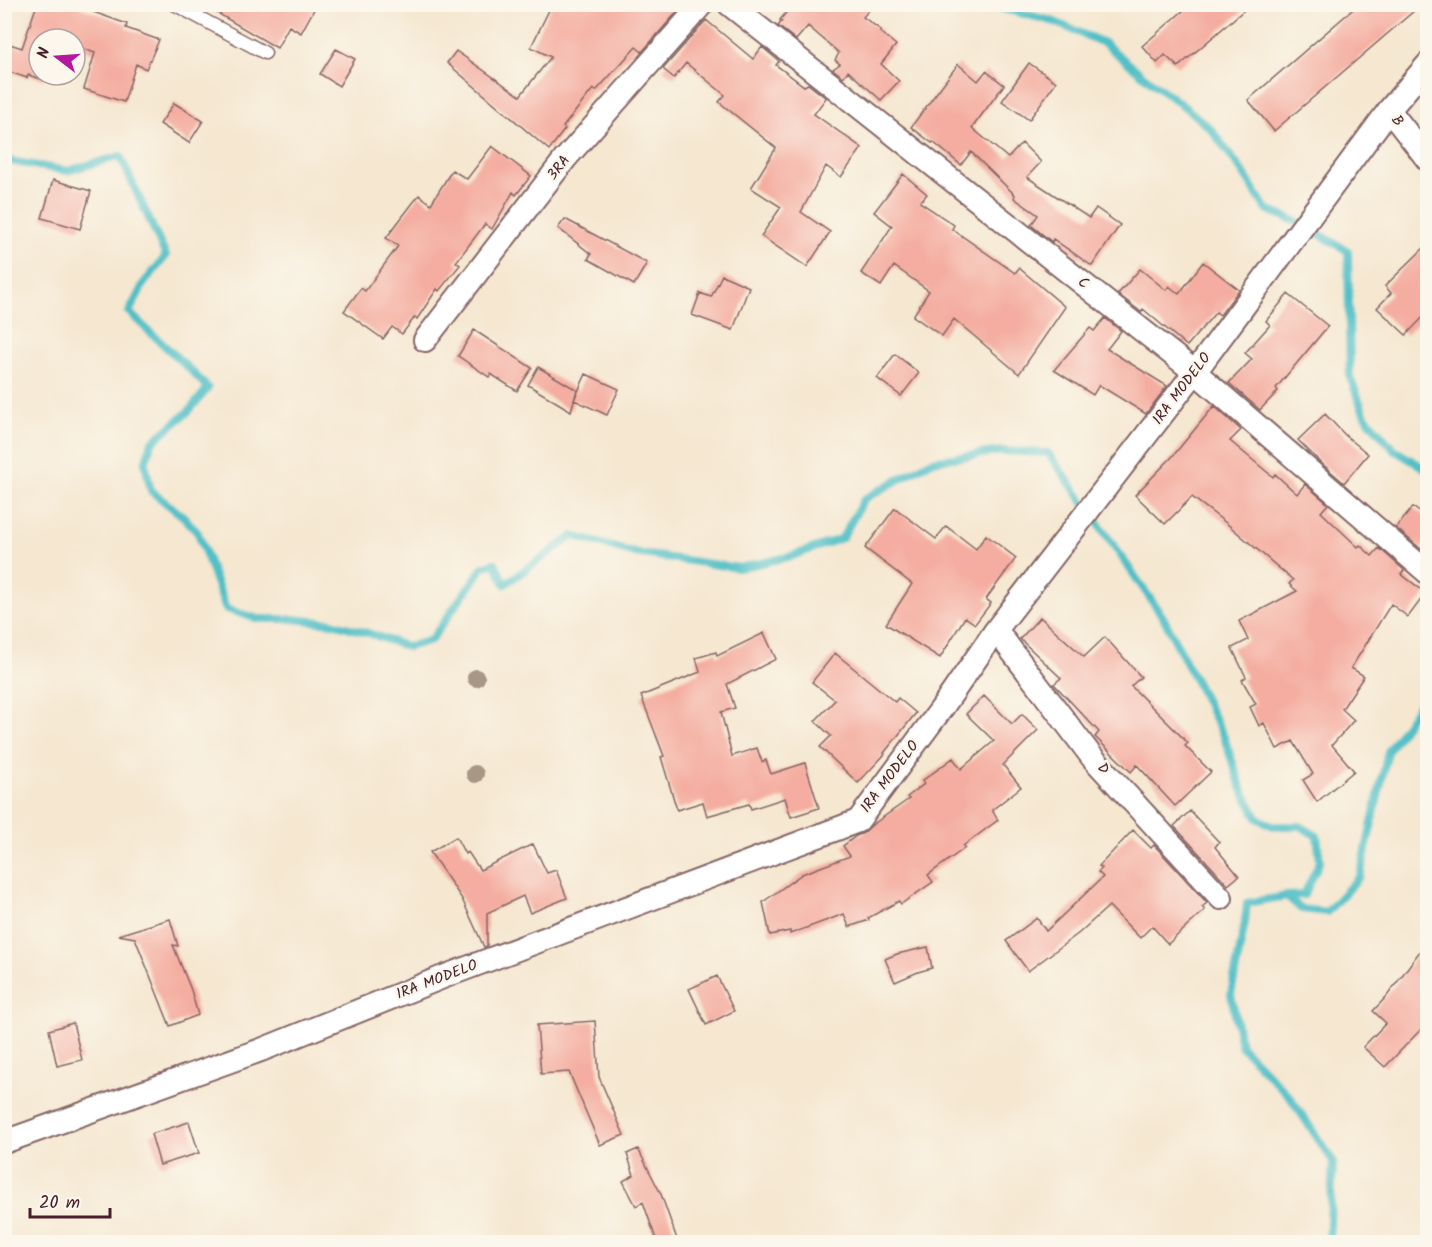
<svg xmlns="http://www.w3.org/2000/svg" width="1432" height="1247" viewBox="0 0 1432 1247" font-family="Kalam,sans-serif">
	<style>
		.lines { fill: none; stroke-linecap: round; stroke-linejoin: round }
		.stream { stroke: #51c0c7; stroke-width: 8 }
		.building { fill: #f4ada0 }
		.lane-casing { stroke: #866565; stroke-width: 15 }
		.street-casing { stroke: #866565; stroke-width: 26 }
		.lane { stroke: #fff; stroke-width: 12 }
		.street { stroke: #fff; stroke-width: 22 }
		.tree { fill: #a79784 }
		.labels { text-anchor: middle; dominant-baseline: central; stroke-width: 5; stroke-linejoin: round; paint-order: stroke }
		.street-label { font-size: 15px; fill: #4a1f2b; stroke: #fbf7ec }
	</style>
	<rect width="100%" height="100%" fill="#fbf7ec"/>
	<filter id="ink" filterUnits="userSpaceOnUse"><feTurbulence type="fractalNoise" baseFrequency=".0167" numOctaves="2"/><feDisplacementMap in="SourceGraphic" scale="12" xChannelSelector="R" yChannelSelector="G"/><feConvolveMatrix kernelMatrix="1 2 1 2 8 2 1 2 1" color-interpolation-filters="sRGB"/></filter>
	<filter id="wash" filterUnits="userSpaceOnUse"><feTurbulence type="fractalNoise" baseFrequency=".008" numOctaves="4" result="noise"/><feDisplacementMap in="SourceGraphic" scale="24" xChannelSelector="R" yChannelSelector="G"/><feGaussianBlur stdDeviation="1.35" result="paint"/><feColorMatrix in="noise" values="0 0 0 0 0 0 0 0 0 0 0 0 0 0 0 0 0 1.4 0 .05"/><feComposite in="paint" operator="in"/></filter>
	<g filter="url(#wash)">
		<rect width="100%" height="100%" fill="#f5e7d0"/>
		<g class="lines">
			<!-- stream -->
			<path class="stream" d="M991,4L996,7L1052,21L1104,43L1145,77L1186,108L1211,129L1244,174L1266,209L1304,225L1348,251L1350,377L1365,416L1394,450L1428,470
				M4,159L10,161L67,171L120,156L166,256L144,283L129,312C155,338 183,361 208,388L189,411L152,442L145,463L151,491L184,517L198,533L226,609L258,619H293L332,623L371,634L408,647L431,640L483,567L495,563L505,584L573,536L635,553L739,568L792,556L842,538L864,499L932,461L1002,451L1048,453L1089,510L1163,617L1224,737L1241,787L1257,818L1273,826H1300L1317,836L1320,861L1304,895L1287,896
				M1329,1242L1333,1161L1290,1097L1241,1046L1231,994L1245,922L1247,903L1287,896L1301,909L1327,912L1360,876L1388,751L1428,692"/>
		</g>
		<g id="blocks">
			<!-- building -->
			<path class="building" d="M37,4H71L127,24L126,28L159,40L146,69L136,64L124,102L84,89L95,53L75,46V39H39V75H45L44,80L28,75L27,78L4,70V42L22,48Z
				M202,4H317L301,33L289,26L277,48Z
				M552,4H684L642,52L636,47L596,91L593,89L563,127L565,129L549,150L447,63L456,51L520,96L551,57L531,47Z
				M784,4H874L863,17L881,30L880,32L896,45L881,64L899,81L881,100L848,71L843,77L833,69L840,64L835,60L839,53L808,26L796,40L778,26L782,21L780,20L789,9Z
				M1191,4H1251L1178,67L1165,55L1157,63L1142,46Z
				M1359,4H1422L1274,131L1248,100Z
				M706,20L753,59L762,47L779,61L776,65L804,86L808,84L826,98L814,114L862,148L841,177L826,166L801,212L830,232L807,267L761,236L781,207L751,188L776,148L719,102L725,95L686,63L674,78L663,69Z
				M336,49L355,59L339,86L320,74Z
				M1029,63L1056,82L1029,120L1002,101Z
				M958,64L978,81L986,71L1004,85L972,128L1008,158L1022,143L1041,162L1027,177L1089,218L1096,208L1120,225L1092,266L1053,239L1052,242L1031,225L1038,215L1014,198L1015,195L971,152L961,165L933,142L932,143L911,127Z
				M174,103L203,121L189,143L160,124Z
				M492,146L531,176L516,195L513,192L492,229L485,224L456,262L460,265L439,291L437,289L417,319L415,317L402,334L392,327L383,339L344,311L361,288L365,291L398,246L386,238L419,195L431,204L452,170L467,179Z
				M903,174L927,194L920,202L954,225L952,229L1015,273L1019,268L1065,307L1019,374L954,319L942,336L913,316L929,291L894,266L881,286L861,273L892,226L874,212Z
				M53,180L91,191L80,229L42,218Z
				M565,219L647,263L634,285L588,259L591,254L558,228Z
				M1428,244V312L1406,335L1377,308L1391,293L1385,286Z
				M1203,262L1239,290L1220,315L1216,312L1187,346L1143,309L1141,312L1118,294L1140,269L1166,290L1169,286L1179,294Z
				M722,275L749,287L733,330L692,315L700,293L711,297Z
				M1288,294L1328,326L1276,388L1278,391L1260,410L1229,383L1252,359L1245,353L1270,325L1266,321Z
				M1105,318L1121,331L1107,349L1167,386L1146,414L1099,385L1093,395L1054,370L1090,328L1094,331Z
				M474,330L532,368L517,391L491,374L489,377L458,356Z
				M895,354L919,373L901,396L877,378Z
				M538,367L577,390L571,411L528,385Z
				M586,374L619,389L607,415L574,400Z
				M1214,406L1241,430L1230,441L1273,477L1275,474L1297,494L1305,484L1328,504L1321,512L1358,547L1360,545L1372,556L1379,548L1404,570L1401,574L1426,593L1408,617L1391,604L1351,668L1364,676L1342,709L1354,720L1332,745L1354,771L1317,802L1303,780L1313,774L1293,741L1277,749L1264,723L1259,726L1250,707L1256,704L1242,680L1246,677L1232,648L1248,640L1239,621L1297,591L1289,584L1293,580L1226,523L1192,497L1165,524L1135,495L1172,457Z
				M1325,414L1345,435L1368,454L1344,483L1319,461L1298,440Z
				M1413,507L1428,519V541L1421,549L1396,528Z
				M895,508L936,539L946,526L976,549L986,535L1016,558L986,599L991,603L975,624L965,617L940,658L886,624L912,584L865,548Z
				M1040,617L1084,657L1105,637L1141,677L1131,686L1188,743L1185,746L1211,772L1175,806L1137,765L1131,772L1095,737L1099,732L1054,684L1061,678L1020,639Z
				M764,633L776,659L727,684L735,708L721,712L732,756L757,748L762,762L766,760L771,774L805,763L819,808L791,817L785,798L751,809L749,804L707,816L703,802L677,810L661,757L664,756L641,696L700,672L696,658L716,652L717,656Z
				M835,653L895,702L898,698L916,713L884,753L885,754L858,783L820,747L831,736L815,721L835,700L812,682Z
				M984,696L1012,724L1022,714L1038,730L1003,765L1021,787L992,810L998,820L963,846L965,848L928,875L933,882L901,904L899,901L868,918L869,920L849,927L844,914L790,934V931L770,935L763,902L802,874L850,856L843,846L856,836L863,833L872,825L909,799L907,797L924,784L922,781L953,758L961,769L994,741L966,714Z
				M1190,811L1219,842L1215,847L1239,876L1228,885L1174,826Z
				M1133,830L1151,848L1154,845L1207,903L1202,907L1205,910L1168,944L1152,926L1140,938L1109,906L1079,933L1028,971L1006,941L1037,918L1046,931L1103,877L1098,872L1102,868L1099,866Z
				M456,837L465,854L468,852L480,870L533,844L547,873L556,870L567,898L530,913L523,896L487,913V946L484,947L462,899L430,852Z
				M170,919L178,946L173,945L191,990L198,1015L170,1026L135,938L118,935Z
				M1428,940V1022L1385,1067L1363,1047L1386,1023L1373,1011L1387,996Z
				M928,947L932,968L918,972L895,982L885,959L897,954Z
				M717,976L734,1011L706,1025L689,989Z
				M595,1021L599,1077L624,1135L600,1145L569,1072L541,1074L537,1025Z
				M73,1023L82,1060L57,1066L49,1030Z
				M189,1122L199,1153L160,1165L151,1134Z
				M638,1149L661,1194L678,1242H657L643,1202L636,1206L623,1181L634,1175L627,1154Z"/>
		</g>
	</g>
	<g filter="url(#ink)">
		<use href="#blocks" fill-opacity="0" stroke="#866565" stroke-width="1.5"/>
		<g class="lines">
			<!-- lane casing -->
			<g class="lane-casing">
				<path id="lane" d="M174,4L265,53"/>
			</g>
			<!-- street casing -->
			<g class="street-casing">
				<path id="street" d="M729,4L1195,372L1428,573
					M1389,110L1428,160
					M425,340L565,159L702,4
					M996,630L1092,757L1221,898
					M4,1142L261,1050L443,977L858,821L942,708L996,630L1195,372L1389,110L1428,64"/>
			</g>
			<!-- lane -->
			<use href="#lane" class="lane"/>
			<!-- street -->
			<use href="#street" class="street"/>
		</g>
		<!-- trees -->
		<g class="tree">
			<circle cx="476" cy="678" r="9"/>
			<circle cx="475" cy="774" r="9"/>
		</g>
	</g>
	<g class="labels">
		<!-- street labels -->
		<g class="street-label">
			<text transform="translate(1397 121) rotate(52)">B</text>
			<text transform="translate(559 168) rotate(-51)">3RA</text>
			<text transform="translate(1083 283) rotate(38)">C</text>
			<text transform="translate(1182 389) rotate(-53)">1RA MODELO</text>
			<text transform="translate(1103 769) rotate(48)">D</text>
			<text transform="translate(890 777) rotate(-53)">1RA MODELO</text>
			<text transform="translate(437 980) rotate(-21)">1RA MODELO</text>
		</g>
	</g>
	<!-- margin -->
	<rect width="1432" height="1247" fill="none" stroke="#fbf7ec" stroke-width="24"/>
	<!-- north arrow -->
	<g transform="translate(57 57) rotate(287)"><circle r="28" fill="#fbf7ec" stroke="#b4a19f" stroke-width="1.5"/>
	<path d="M0-4.5L10 22L0 15L-10 22Z" fill="#b5179e"/>
	<text y="-9" font-size="16" font-weight="bold" text-anchor="middle" fill="#4a1f2b">N</text>
	</g>
	<!-- scale -->
	<path d="M30 1208v9h80v-9" fill="none" stroke="#4a1f2b" stroke-width="3"/>
	<text x="39" y="1208" font-size="18" fill="#4a1f2b" stroke="#fbf7ec" stroke-width="4.5" paint-order="stroke">20 m</text>
</svg>
